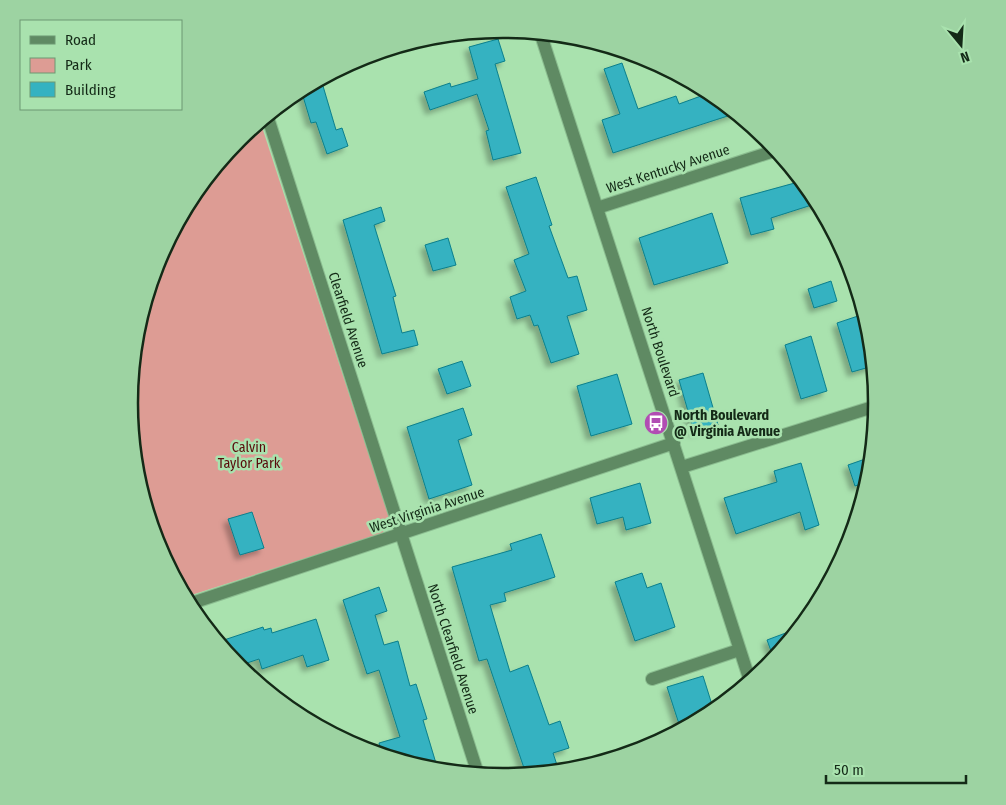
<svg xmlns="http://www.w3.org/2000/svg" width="1006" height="805" viewBox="0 0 1006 805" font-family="'Fira Sans Condensed',sans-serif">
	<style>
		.green { fill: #dd9c94 }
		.building { fill: #34b2c1; stroke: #0a7f8c; filter: url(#shadow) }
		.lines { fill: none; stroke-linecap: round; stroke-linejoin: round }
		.minor-casing { stroke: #8bbd90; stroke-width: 14 }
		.minor { stroke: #5f8a63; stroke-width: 12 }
		.labels { text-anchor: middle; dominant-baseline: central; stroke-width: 5; stroke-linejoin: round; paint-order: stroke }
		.street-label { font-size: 14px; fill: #142a17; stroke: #a9e2ae }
		.poi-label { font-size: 14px; font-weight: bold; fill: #142a17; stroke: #a9e2ae; text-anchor: start }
		.park-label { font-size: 14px; fill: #590b0b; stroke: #a9e2ae }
		.rim { fill: none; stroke: #142a17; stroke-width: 2.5 }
	</style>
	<defs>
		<filter id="shadow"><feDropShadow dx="-4.5" dy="4.5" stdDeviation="2.5" flood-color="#0004"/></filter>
	</defs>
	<rect width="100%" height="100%" fill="#a9e2ae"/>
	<!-- green -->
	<path class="green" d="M260,121L389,517L388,527L381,534L185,597C165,558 145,519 136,475C111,347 158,204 260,121Z"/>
	<!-- building -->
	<path class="building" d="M498,39L505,61L495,64L521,153L493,160L486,131L489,130L477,94L430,110L424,92L450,83L451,87L478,79L469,47Z
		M622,63L638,109L676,96L679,104L712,92L737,113L613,153L602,120L620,114L604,69Z
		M323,86L336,130L342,128L348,146L327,154L316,122L311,123L302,93Z
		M536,177L552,225L549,226L568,278L577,276L587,310L567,316L579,354L551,363L538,325L534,326L530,315L517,319L510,297L526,291L514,260L529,254L506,187Z
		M802,181L818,203L771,218L774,229L751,235L740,198Z
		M381,207L385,221L374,225L396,296L393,297L402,333L414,330L418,345L382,354L343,220Z
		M712,213L728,263L654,285L639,238Z
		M448,238L456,265L433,271L425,245Z
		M831,281L837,301L814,308L808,289Z
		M864,314L870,333L873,366L852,372L837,323Z
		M811,336L827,391L801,399L785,345Z
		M462,361L471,386L447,394L438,369Z
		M703,373L718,425L694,432L679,380Z
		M617,374L632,424L591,436L577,386Z
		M463,408L472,435L458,440L472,485L429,499L407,427Z
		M871,457L868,482L855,486L848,465Z
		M801,463L819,525L805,530L800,512L736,534L724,498L777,482L774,471Z
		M640,483L651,523L626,530L623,517L597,524L590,498Z
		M252,512L264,548L240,555L228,519Z
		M541,534L555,577L504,593L506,601L490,605L510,672L528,665L549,725L560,721L569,748L553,753L559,771L526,774L487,659L479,661L452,567L512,550L510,544Z
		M642,573L647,588L661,583L675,627L635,641L615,582Z
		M379,587L387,611L375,615L384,645L398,641L410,686L416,684L427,719L423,720L438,770L382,755L379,743L400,737L379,670L367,674L343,600Z
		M316,619L329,660L307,667L303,655L262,669L259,659L238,666L218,642L263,627L264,630L271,628L272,633Z
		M799,628L784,647L774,659L767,640Z
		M703,676L714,711L680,727L667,687Z"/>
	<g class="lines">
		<!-- minor casing -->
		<g class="minor-casing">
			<path id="minor" d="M540,32L750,681
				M267,115L478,774
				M597,208L777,150
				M682,467L876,406
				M189,604L674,443
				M652,679L739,650"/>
		</g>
		<!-- minor -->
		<use href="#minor" class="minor"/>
	</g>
	<!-- icons -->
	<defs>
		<g id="bus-disc" transform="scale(1.25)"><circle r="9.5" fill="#b14db3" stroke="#a9e2ae"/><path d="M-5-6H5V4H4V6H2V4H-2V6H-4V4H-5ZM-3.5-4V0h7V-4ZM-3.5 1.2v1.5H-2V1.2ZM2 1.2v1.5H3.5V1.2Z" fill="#fff"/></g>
	</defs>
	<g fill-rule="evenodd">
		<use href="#bus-disc" x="656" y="423"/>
	</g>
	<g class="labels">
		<!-- street labels -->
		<g class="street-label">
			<text transform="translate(668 169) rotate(-18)">West Kentucky Avenue</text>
			<text transform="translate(348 320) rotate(72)">Clearfield Avenue</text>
			<text transform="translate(660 352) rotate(72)">North Boulevard</text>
			<text transform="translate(427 510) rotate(-18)">West Virginia Avenue</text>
			<text transform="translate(453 649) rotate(72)">North Clearfield Avenue</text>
		</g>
		<!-- poi labels -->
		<g class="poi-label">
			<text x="674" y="415">North Boulevard<tspan x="674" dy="16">@ Virginia Avenue</tspan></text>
		</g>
		<!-- park labels -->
		<g class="park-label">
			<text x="249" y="447">Calvin<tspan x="249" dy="16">Taylor Park</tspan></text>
		</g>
	</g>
	<!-- crop -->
	<path d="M0 0H1006V805H0ZM138 403a365 365 0 1 1 730 0a365 365 0 1 1-730 0Z" fill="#9dd3a2" fill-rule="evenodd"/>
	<path class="rim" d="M138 403a365 365 0 1 1 730 0a365 365 0 1 1-730 0Z"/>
	<!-- legend -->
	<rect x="20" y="20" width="162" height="90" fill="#a9e2ae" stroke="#6d9872"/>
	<rect x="30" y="36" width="25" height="8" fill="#5f8a63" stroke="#6d9872"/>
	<text x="65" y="45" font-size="15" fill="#142a17">Road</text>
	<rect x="30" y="58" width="25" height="15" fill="#dd9c94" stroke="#6d9872"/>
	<text x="65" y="70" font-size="15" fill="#142a17">Park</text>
	<rect x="30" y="82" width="25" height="15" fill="#34b2c1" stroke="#6d9872"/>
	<text x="65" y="95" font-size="15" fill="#142a17">Building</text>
	<!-- north arrow -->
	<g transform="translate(961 45) rotate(162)" stroke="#a9e2ae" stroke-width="4" paint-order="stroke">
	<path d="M0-4L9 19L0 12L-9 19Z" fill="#142a17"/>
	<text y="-8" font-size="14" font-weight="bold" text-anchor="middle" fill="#142a17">N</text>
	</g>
	<!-- scale -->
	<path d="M826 775v8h140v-8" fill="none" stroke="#142a17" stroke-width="2.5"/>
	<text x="834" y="775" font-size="15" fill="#142a17" stroke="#a9e2ae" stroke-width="4" paint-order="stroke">50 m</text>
</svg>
